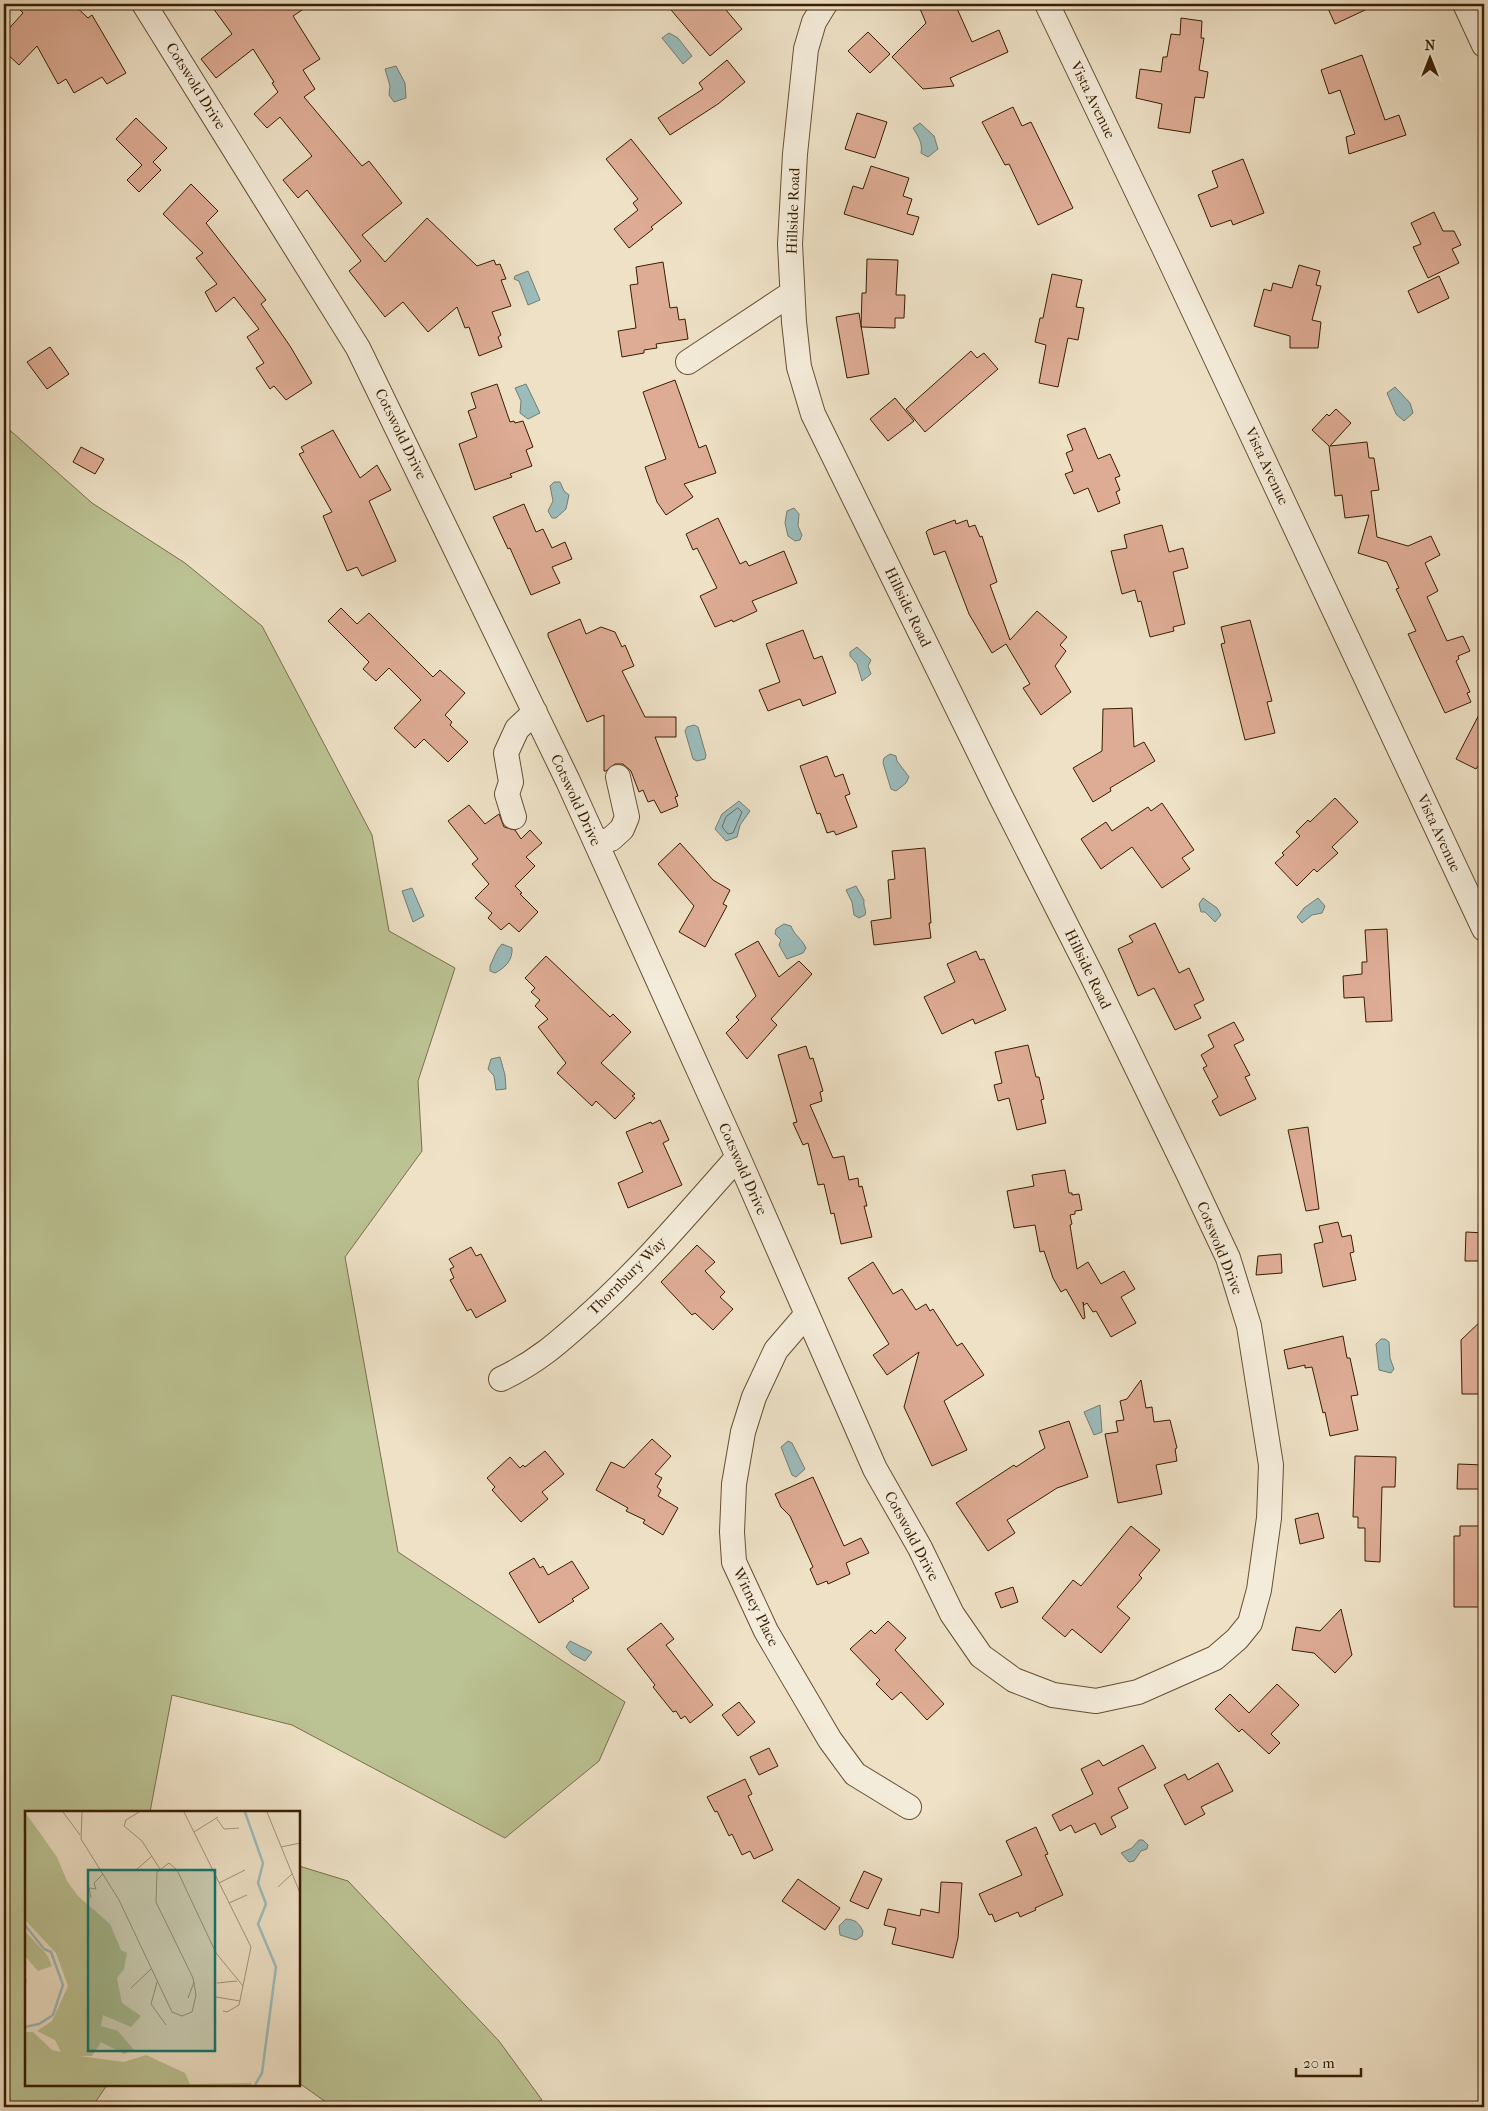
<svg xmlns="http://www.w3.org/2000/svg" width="1488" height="2111" viewBox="0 0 1488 2111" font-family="'IM FELL French Canon',serif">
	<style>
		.green { fill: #bbc293; stroke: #7a704a }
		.water { fill: #9cbcbc; stroke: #747d71 }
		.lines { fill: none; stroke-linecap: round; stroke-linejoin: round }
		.shore { stroke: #6a6d5e; stroke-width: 1 }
		.building { fill: #deac95; stroke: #391e01 }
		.minor-casing { stroke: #664f32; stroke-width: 26 }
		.minor { stroke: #f4ecda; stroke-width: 24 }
		.labels { text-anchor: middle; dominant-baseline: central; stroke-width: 4; stroke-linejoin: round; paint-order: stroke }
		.street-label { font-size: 15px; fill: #391e01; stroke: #f4ecda }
		.inset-river { fill: none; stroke: #9cbcbc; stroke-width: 2.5 }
		.inset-road { fill: none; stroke: #a69377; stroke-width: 1 }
		.view { fill: #0f766e; fill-opacity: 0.15; stroke: #0f766e; stroke-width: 2.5 }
		.inset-edge { fill: none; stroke: #391e01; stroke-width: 2.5 }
	</style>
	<rect width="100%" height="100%" fill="#eee1c6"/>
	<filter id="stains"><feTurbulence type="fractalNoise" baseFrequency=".004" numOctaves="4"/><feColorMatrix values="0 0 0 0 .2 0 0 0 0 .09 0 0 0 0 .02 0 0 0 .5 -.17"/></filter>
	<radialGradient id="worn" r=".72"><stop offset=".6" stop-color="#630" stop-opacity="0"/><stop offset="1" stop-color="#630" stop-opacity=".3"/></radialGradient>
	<!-- green -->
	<path class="green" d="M4,425L92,503L185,563L262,626L372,835L389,931L455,968L418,1081L422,1151L345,1257L398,1552L625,1702L599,1761L505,1838L292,1725L172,1695L150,1812H26V2085H107L92,2107H4Z
		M299,1866L348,1881L499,2041L542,2100L524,2107H333L299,2083Z"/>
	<!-- water -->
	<path class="water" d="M669,33L678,38L692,56L683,64L662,38Z
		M396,66L405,83L406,98L394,102L389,95L390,86L385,69Z
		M920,123L934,136L938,149L928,157L921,153C923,143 918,136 913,128Z
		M528,271L540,300L528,305L519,281L514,279L515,276Z
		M526,384L540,413L528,419L520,413L521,401L515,388Z
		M1395,387L1410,403L1413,413L1404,421L1396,414L1387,393Z
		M554,482H560L564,491L569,495L566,509L556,518H552L548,511L553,501L550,486Z
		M794,508L799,514L798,526L802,535L800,540L795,541L788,536L785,523L787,511Z
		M857,647L871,660L868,666L871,674L862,681L857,664L850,656V652Z
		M694,725L698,727L706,755L705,759L697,761L693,759L685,731L687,727Z
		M890,754L896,756L897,761L909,777L906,783L896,791L891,789L883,763L884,758Z
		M739,801L750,811L740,825L737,837L726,841L715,829L722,814Z
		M856,886L864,900C863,907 867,910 865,915L859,918L854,915L852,902L846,890Z
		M412,888L424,916L413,922L402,891Z
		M1203,898L1217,908L1221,915L1215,922L1205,912H1201L1199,904Z
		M1318,898L1325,906L1322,913L1312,915L1302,923L1297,917L1304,908Z
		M784,924L791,926C794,935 802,939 806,948L803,953L787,959L779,945L781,940L775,934L776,929Z
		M502,944L512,948C513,960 505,968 495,973L490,971V966C494,958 496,950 502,944Z
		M500,1057L505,1075L506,1089L496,1090L494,1076L488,1069L491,1059Z
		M1381,1339H1385L1389,1342L1390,1358L1394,1369L1391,1373L1379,1370L1376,1344Z
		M1100,1405L1102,1432L1094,1435L1084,1412Z
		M788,1441L792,1443L805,1469L796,1477L792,1475L781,1447Z
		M570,1641L592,1652L585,1661L572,1654L566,1647Z
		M1139,1840H1143L1148,1845L1147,1849L1141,1851L1134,1861L1129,1862L1121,1853L1132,1848Z
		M846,1919C856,1920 858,1922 863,1931L862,1936L856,1940L840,1935L839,1926Z"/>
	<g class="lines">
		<!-- shore -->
		<path class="shore" d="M738,808L742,812L733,833L728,834L722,827L726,817Z"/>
	</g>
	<!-- building -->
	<path class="building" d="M14,4H73L88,18L92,15L126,73L107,84L102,77L74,93L66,79L58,84L37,46L19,65L4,51V34L23,13Z
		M210,4H311L293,16L320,59L303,70L315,89L304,97L362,166L369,161L402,203L362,235L385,262L427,218L477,266L494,260L496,265L500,264L506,279L501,280L511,306L492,312L501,335L498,337L502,347L479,356L469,327L465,328L457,307L428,332L403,302L385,317L349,271L361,261L307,190L298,198L283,180L312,156L280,117L267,128L254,114L278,92L272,83L274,82L253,49L216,78L201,59L232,34Z
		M666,4H721L742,29L710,56Z
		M918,4H955L972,42L999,30L1008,52L950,78L954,86L923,89L892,57L926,23Z
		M1326,4H1378L1335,24Z
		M1181,18L1202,21L1201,38H1204L1199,70L1208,72L1204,98L1195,97L1190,133L1158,128L1162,104L1136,98L1140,69L1161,72L1163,57H1167L1171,34L1180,35Z
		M868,32L890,54L870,73L848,51Z
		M1362,55L1385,120L1399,115L1406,135L1349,154L1346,137L1355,134L1340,90L1329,94L1321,70Z
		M727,60L745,82L718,104L670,135L658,118L703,89L699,83Z
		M1013,107L1022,126L1031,122L1073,208L1038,225L1009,164L1005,165L982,122Z
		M857,113L887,122L875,158L845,149Z
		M136,118L167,148L153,162L161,170L139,192L127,180L142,165L116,139Z
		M631,139L682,203L651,227L653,229L629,248L614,229L638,210L633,203L638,199L606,159Z
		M1243,159L1264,213L1233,225L1231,220L1211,227L1198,195L1218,187L1212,171Z
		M871,166L909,178L903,196L912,199L907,214L919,217L913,235L844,214L853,186L863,189Z
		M191,184L218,211L206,223L266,300L261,304L290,346L312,383L286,400L274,386L270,389L256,368L264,363L247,337L259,329L234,297L216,312L205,292L217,284L196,258L203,253L163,214Z
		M1434,212L1443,231H1454L1461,245L1452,249L1459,263L1428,278L1413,247L1421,244L1411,223Z
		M867,259L898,260L896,295H905L904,318H895V328L861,327L862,293H866Z
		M663,262L670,308L677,307L679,320L685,319L688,339L656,344L657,348L644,350V353L622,357L618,331L636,328L630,285L638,284L636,267Z
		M1299,265L1320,271L1316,285L1321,286L1312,320L1321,322L1318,348H1290V336L1254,326L1264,289L1271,291L1273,283L1292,288Z
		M1052,274L1082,280L1076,307L1084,308L1078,340L1068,338L1058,387L1039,383L1046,345L1035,342L1040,318H1043Z
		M1439,276L1449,298L1418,313L1408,291Z
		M859,313L869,374L847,378L836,317Z
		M50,347L69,374L47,389L27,362Z
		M971,351L977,358L984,353L998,369L925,432L906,409Z
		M675,380L699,448L706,445L716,473L684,484L693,497L666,515L657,502L645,467L666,459L643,392Z
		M497,384L510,422L514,421L515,423L523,421L533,447L526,450L532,466L510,474L512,477L475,490L459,444L477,437L468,411L476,408L471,393Z
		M895,398L914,421L888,441L870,419Z
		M1336,409L1351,423L1330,446L1367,442L1369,458H1374L1379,490L1371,491L1377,537L1408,546L1431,536L1440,555L1425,563L1438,591L1427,597L1447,641L1463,636L1470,651L1458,656L1459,659L1456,661L1470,692L1467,693L1471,702L1445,713L1408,634L1416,631L1396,589L1399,588L1387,562L1358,553L1369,515L1345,518L1342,495L1335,496L1329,446L1312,430L1327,414L1329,416Z
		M1085,428L1098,459L1110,454L1120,476L1115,478L1120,490L1116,492L1120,503L1098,512L1088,488L1074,494L1065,474L1073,471L1066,453L1073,450L1067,435Z
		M333,430L360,478L377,465L391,490L369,501L396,561L362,576L357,567L347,571L323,516L332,512L299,454L304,452L301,447Z
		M81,447L104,459L95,474L73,462Z
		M524,504L536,532L543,529L552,548L565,542L572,559L552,567L560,583L531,595L510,548L508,549L493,517Z
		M718,518L740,564L746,561L749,566L784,551L797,583L752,601L757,611L733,622L732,620L715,627L700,596L717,588L697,548L693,550L686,534Z
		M955,520L956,524L967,520L969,527L975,525L980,537L982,536L997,582L990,585L1010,640L1037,611L1067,637L1060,645L1066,651L1055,666L1071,692L1041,715L1023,688L1030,684L1006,644L992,653L969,614L945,551L934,555L926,532L928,530Z
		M1162,525L1169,552L1183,548L1188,568L1173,572L1185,624L1173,627L1174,631L1150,637L1141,601L1138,602L1135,590L1122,594L1111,551L1127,548L1124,535Z
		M341,608L357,624L369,613L433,677L440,670L465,693L445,715L452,722L450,725L468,742L448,762L424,739L415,748L394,728L421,700L389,668L376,681L363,669L369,662L328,621Z
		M580,619L586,634L601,627L615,632L622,647L625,645L634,666L622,671L645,717H676V737H655L678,796L675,797L678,806L661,813L654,800L648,802L643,790L639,792L631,771L623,764H615L606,771H604V715L587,722L548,636V633Z
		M1250,620L1272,701L1267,702L1275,733L1245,740L1221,644L1225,643L1221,627Z
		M803,630L814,659L822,656L836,693L803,706L800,699L768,711L759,690L780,682L766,644Z
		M1484,705V769L1478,766L1476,769L1456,759Z
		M1132,708L1134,747L1144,742L1155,761L1110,788L1111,791L1093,802L1073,768L1102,751L1103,709Z
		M827,756L835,777L843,774L850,794L845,796L857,827L836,835L834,831L827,833L820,813L817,814L800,766Z
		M1335,798L1358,822L1332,847L1338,853L1317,872L1314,869L1297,886L1275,863L1284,855L1282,853L1300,836L1296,832L1308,820L1310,822Z
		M1162,803L1194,850L1182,858L1190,869L1162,888L1132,847L1101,869L1081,839L1106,822L1112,831L1148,807L1151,811Z
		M469,805L485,824L499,814L504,827L515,830L521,839L530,830L542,843L526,857L535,866L515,886L522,893L520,894L538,912L519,932L509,923L501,930L488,918L492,913L475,898L489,884L472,864L478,859L448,821Z
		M680,843L713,880L730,890L723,904L727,906L705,947L679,932L694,906L658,864Z
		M925,848L931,923H929L931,938L874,945L871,921L891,918L888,880L895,879L892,851Z
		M1155,923L1179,973L1189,968L1204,1000L1194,1005L1201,1018L1175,1030L1154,988L1138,996L1118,949L1133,942L1129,936Z
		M1387,929L1392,1021L1366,1022L1364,997L1344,998L1343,976L1362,974V962H1367L1365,930Z
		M758,941L779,977L799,961L812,974L771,1019L777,1025L747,1059L726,1033L739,1020L736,1017L756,996L735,954Z
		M976,951L980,960L984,959L1006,1010L975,1024L973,1019L942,1034L924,997L955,982L947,964Z
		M546,956L610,1017L613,1014L631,1032L601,1063L635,1094L632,1096L635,1098L615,1119L596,1101L592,1106L557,1073L566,1063L538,1027L548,1019L535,1006L540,1000L531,992L535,988L525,978Z
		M1234,1022L1244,1040L1234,1045L1250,1075L1245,1077L1256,1099L1220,1116L1212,1101L1218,1097L1203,1068L1207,1066L1201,1055L1214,1047L1208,1035Z
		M1028,1045L1036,1077H1039L1044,1099L1041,1100L1046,1123L1017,1130L1009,1098L998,1101L994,1085L1002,1083L995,1052Z
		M806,1046L810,1059L813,1058L823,1091L820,1092L822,1101L810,1105L833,1158L844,1156L849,1180L858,1178L859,1187L862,1186L867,1206H864L872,1237L841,1244L834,1213L831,1214L824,1184L818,1185L808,1143L803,1145L793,1123L797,1122L778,1055Z
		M660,1120L669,1140L663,1143L682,1185L628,1208L618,1183L643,1172L626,1132L651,1122L652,1124Z
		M1308,1127L1319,1209L1306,1211L1288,1130Z
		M1065,1170L1069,1193H1072V1195L1079,1194L1082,1210L1075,1211V1214L1070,1215L1072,1224L1070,1225L1077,1269L1088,1262L1101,1284L1124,1271L1135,1289L1121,1297L1136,1323L1111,1337L1096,1311L1093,1312L1087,1303L1084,1305L1083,1302L1085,1318L1083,1319L1066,1289L1061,1292L1053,1278L1044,1251L1040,1252L1035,1225L1014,1228L1007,1191L1034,1186L1032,1175Z
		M1338,1222L1342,1237L1351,1235L1354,1252L1350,1253L1356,1280L1323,1287L1314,1244L1323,1242L1319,1226Z
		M1466,1232L1484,1233V1261H1465Z
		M697,1245L715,1262L705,1271L725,1292L720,1297L733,1309L713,1330L695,1313L692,1315L661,1282Z
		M471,1247L476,1256L481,1254L506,1301L476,1318L471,1309L467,1311L450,1280L454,1278L450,1269L454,1267L449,1259Z
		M1281,1254L1282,1273L1256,1275L1258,1256Z
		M873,1262L893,1294L902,1289L916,1310L926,1304L930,1311L933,1309L957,1346L962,1343L984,1375L944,1401L967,1450L932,1466L904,1407L919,1352L887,1375L873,1355L889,1344L848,1278Z
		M1484,1318V1394H1462L1461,1340Z
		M1343,1336L1347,1358H1350L1358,1395L1351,1396L1358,1430L1330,1436L1325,1412L1323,1413L1312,1367L1305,1368V1365L1288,1369L1284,1350Z
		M1141,1380L1146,1408L1152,1407L1154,1422L1170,1420L1177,1448L1175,1449L1177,1461L1156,1465L1162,1494L1118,1503L1105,1434L1118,1432L1116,1421L1124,1420L1120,1401L1127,1399Z
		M1069,1421L1088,1477L1057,1488L1007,1520L1015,1533L988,1551L956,1503L1014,1465L1016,1467L1045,1448L1039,1431Z
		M652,1439L671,1456L655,1474L662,1478L657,1487L661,1490L658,1496L678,1508L663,1535L643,1523L645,1520L626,1511L628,1508L596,1490L611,1462L624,1468Z
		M545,1451L564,1474L542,1492L548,1499L521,1522L492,1490L495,1487L487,1478L510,1457L520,1468L523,1465L525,1467Z
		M1355,1456L1396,1457L1395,1487H1382L1380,1562L1365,1561V1528H1358V1517H1353Z
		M1458,1464L1484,1465V1489H1457Z
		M813,1477L844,1546L861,1538L869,1553L846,1563L850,1574L828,1584L827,1581L817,1585L810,1569L813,1567L790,1516L781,1507L775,1494Z
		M1318,1513L1324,1538L1300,1544L1295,1519Z
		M1131,1526L1160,1550L1139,1575L1142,1578L1117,1607L1130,1618L1101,1653L1072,1629L1065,1637L1042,1618L1073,1580L1081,1586Z
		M1460,1526H1484V1607H1454V1536H1460Z
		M534,1558L540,1568L543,1566L548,1575L572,1561L589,1588L572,1599L574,1601L539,1623L509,1573Z
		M1013,1587L1018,1602L1001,1608L995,1593Z
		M1341,1609L1352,1655L1335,1673L1314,1653L1292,1650L1296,1627L1320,1631Z
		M888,1621L906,1638L895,1650L944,1704L927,1720L901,1692L892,1700L876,1684L880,1680L850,1649L871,1630L875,1634Z
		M661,1623L674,1639L666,1645L713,1705L690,1723L685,1716L681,1719L676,1711L673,1712L653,1687L655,1685L627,1649Z
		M1277,1684L1299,1705L1271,1734L1280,1743L1269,1754L1242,1729L1239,1732L1215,1709L1230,1694L1249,1713Z
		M739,1702L755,1722L738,1736L722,1715Z
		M1143,1745L1156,1768L1118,1788L1128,1808L1111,1817L1116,1827L1101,1835L1095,1823L1075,1833L1071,1825L1060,1831L1052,1815L1093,1794L1081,1769L1099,1760L1103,1766Z
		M769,1748L778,1766L759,1775L750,1757Z
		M1218,1763L1233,1791L1201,1807L1205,1814L1185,1825L1164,1785L1185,1774L1188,1780Z
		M745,1779L752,1794L748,1796L773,1850L754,1859L750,1851L742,1855L732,1834L729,1836L717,1811L715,1812L707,1797Z
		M1036,1827L1048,1854L1045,1855L1063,1895L1035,1908L1036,1910L1020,1917L1018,1912L995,1922L992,1914L989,1915L979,1894L1022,1875L1006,1841Z
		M864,1871L882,1879L868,1909L850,1901Z
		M798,1879L840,1908L825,1930L782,1901Z
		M941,1882L962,1883L958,1938L953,1958L892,1944L896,1928L884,1925L888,1909L920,1916L921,1909L939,1913Z"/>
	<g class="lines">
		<!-- minor casing -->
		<g class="minor-casing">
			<path id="minor" d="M144,4L358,348L568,781L738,1157L875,1469L920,1548L952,1614L981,1656L1014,1680L1053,1695L1096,1701L1138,1692L1215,1658L1237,1639L1250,1623L1259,1590L1269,1518L1271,1465L1249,1326L1228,1258L1188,1173L1092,976L1001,797L813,414L799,367L794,322L790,244L795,154L806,49L814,22L825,4
				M1047,4L1165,250L1484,929
				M1465,4L1484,45
				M688,362L792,293
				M514,817L507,794L511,782L506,753L517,729L535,712
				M596,843L611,839L622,829L627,817L618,777
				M807,1314L776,1350L754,1397L743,1432L734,1484L732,1532L734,1562L766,1631L830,1740L855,1774L909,1807
				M501,1379C537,1362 558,1343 587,1317C642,1268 689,1212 738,1157"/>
		</g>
		<!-- minor -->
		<use href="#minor" class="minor"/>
	</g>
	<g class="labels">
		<!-- street labels -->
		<g class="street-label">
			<text transform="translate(196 86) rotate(58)">Cotswold Drive</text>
			<text transform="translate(1093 100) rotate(64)">Vista Avenue</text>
			<text transform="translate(793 211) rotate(-88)">Hillside Road</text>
			<text transform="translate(401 434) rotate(64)">Cotswold Drive</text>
			<text transform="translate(1267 466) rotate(65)">Vista Avenue</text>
			<text transform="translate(908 607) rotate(64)">Hillside Road</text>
			<text transform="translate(576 800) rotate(65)">Cotswold Drive</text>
			<text transform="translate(1439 833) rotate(65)">Vista Avenue</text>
			<text transform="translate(1088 969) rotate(64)">Hillside Road</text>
			<text transform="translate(743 1169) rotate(66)">Cotswold Drive</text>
			<text transform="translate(1220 1248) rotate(68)">Cotswold Drive</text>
			<text transform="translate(627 1276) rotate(-45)">Thornbury Way</text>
			<text transform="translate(912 1536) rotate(62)">Cotswold Drive</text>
			<text transform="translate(756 1607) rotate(64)">Witney Place</text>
		</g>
	</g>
	<!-- overview -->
	<g transform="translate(25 1811)">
		<rect width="275" height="275" fill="#eee1c6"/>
		<path d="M0,1L32,46L42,70L53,85L85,113L96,139L102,142L99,158L92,167L97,192L116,205L106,216L78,204L76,215L93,220L109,239L99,243L76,231L67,245H54L99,251L121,244L160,262L165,273L227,272L226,274H0V221H8L27,239L36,241L30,229L12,220L27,210L43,175L31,142L0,109ZM0,120L22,144L27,155L13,160L0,145Z" fill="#bbc293"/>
		<path class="inset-river" d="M220,1L238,52L233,72L241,93L233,113L251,156L237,262L230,274M0,114L19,138L26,141L38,174L28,204L14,213L0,216"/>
		<path class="inset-road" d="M38,1L55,24M57,1L56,28L94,89L147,201L157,205L167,201L171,184L168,167L131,91L132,61L144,52L152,59L191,142L218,175M114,1L101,9L99,15L117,30L135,58M159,1L226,136L214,194L202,201L198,200M242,1L275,82M192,8L199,18L214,17M169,21L193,6M256,36L275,32M111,59L127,45M194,72L220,59M253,76L267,63M66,87L64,77L71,78L69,72L78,63M204,92L222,84M132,171L126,193L141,214M192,172L212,170M106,177L126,158M0,183L1,168M191,186L215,190M163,187L169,171"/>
		<path class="view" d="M63,59H190V240H63Z"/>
		<rect width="275" height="275" class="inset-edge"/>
	</g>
	<!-- margin -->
	<rect width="1488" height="2111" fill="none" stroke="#eee1c6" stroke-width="20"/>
	<rect x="5" y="5" width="1478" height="2101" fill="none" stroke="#391e01" stroke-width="2.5"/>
	<rect x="10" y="10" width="1468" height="2091" fill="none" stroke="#391e01"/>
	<!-- north arrow -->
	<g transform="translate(1430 58)" stroke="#f4ecda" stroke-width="4" paint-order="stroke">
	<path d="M0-4L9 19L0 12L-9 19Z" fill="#391e01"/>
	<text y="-8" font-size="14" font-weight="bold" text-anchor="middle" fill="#391e01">N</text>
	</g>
	<!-- scale -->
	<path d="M1296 2068v8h65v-8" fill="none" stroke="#391e01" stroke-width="2.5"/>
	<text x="1303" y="2068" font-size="15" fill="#391e01" stroke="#f4ecda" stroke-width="4" paint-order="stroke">20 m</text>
	<rect width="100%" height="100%" filter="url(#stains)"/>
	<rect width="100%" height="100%" fill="url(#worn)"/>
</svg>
